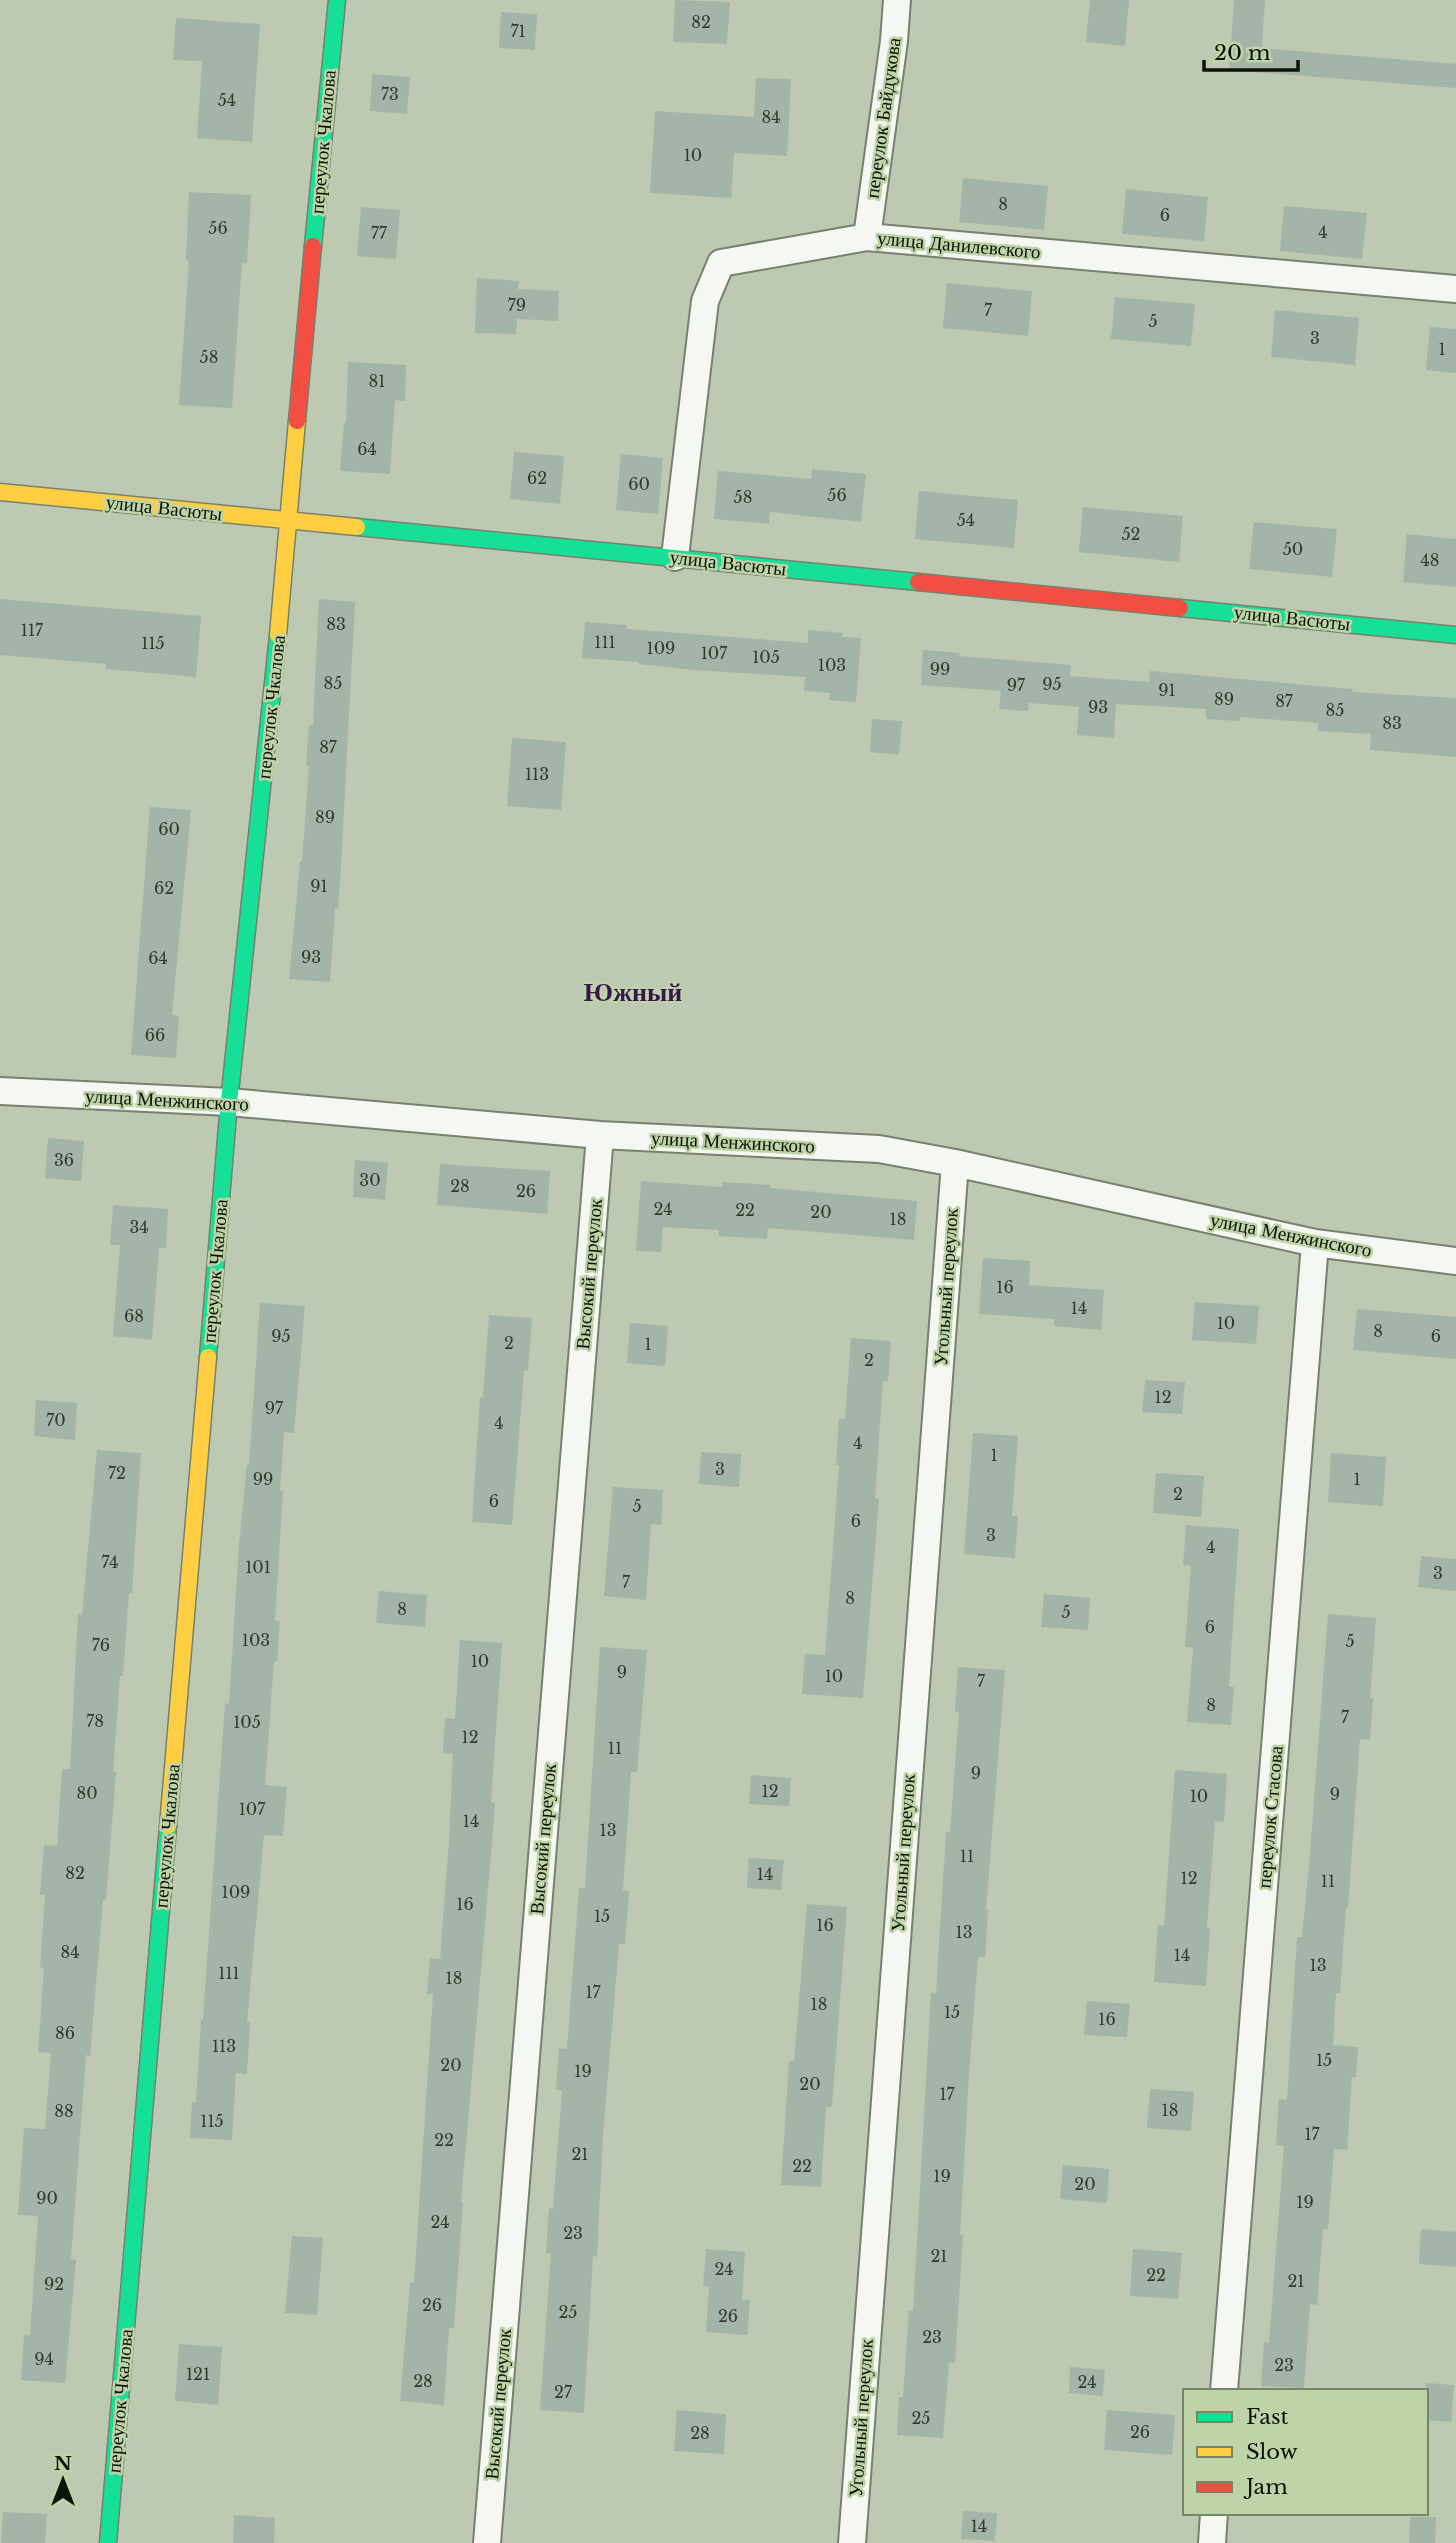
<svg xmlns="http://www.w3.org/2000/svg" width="1456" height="2543" viewBox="0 0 1456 2543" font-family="'Libre Baskerville',serif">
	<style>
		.building { fill: #a3b4a9 }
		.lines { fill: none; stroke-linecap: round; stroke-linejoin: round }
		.street-casing { stroke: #78806f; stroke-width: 30 }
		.fast-casing { stroke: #78806f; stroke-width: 19 }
		.slow-casing { stroke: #78806f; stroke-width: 19 }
		.jam-casing { stroke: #78806f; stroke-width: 19 }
		.street { stroke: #f5f7f3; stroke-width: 26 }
		.fast { stroke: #16e098; stroke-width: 16 }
		.slow { stroke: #ffcf43; stroke-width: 16 }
		.jam { stroke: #f24e42; stroke-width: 16 }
		.labels { text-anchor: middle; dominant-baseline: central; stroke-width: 5; stroke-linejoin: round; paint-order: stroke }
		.number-label { font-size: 16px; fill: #323a2d }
		.street-label { font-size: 19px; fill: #0c1204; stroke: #bed3a8 }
		.district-label { font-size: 26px; font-weight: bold; fill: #37164d; stroke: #bed3a8 }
	</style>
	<rect width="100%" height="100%" fill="#bec9b2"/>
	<!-- building -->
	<path class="building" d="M675,0L730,2L727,44L673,42Z
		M1090,0H1129L1125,46L1086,42Z
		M1234,0H1265L1262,48L1456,64V88L1229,70Z
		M501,12L537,14L535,50L499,48Z
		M176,18L260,24L252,142L197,138L202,61L173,60Z
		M372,74L410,77L407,114L370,111Z
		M756,78L791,79L787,156L734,153L731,198L650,193L655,111L754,117Z
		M963,178L1048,186L1044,230L959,222Z
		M1126,189L1208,197L1204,241L1122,234Z
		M189,192L251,195L247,264L242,263L232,408L179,405L189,261L186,260Z
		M1284,206L1367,213L1362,259L1280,251Z
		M361,207L400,210L396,259L357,256Z
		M477,278L519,281L518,289L559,291L558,321L517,319L516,334L475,333Z
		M947,283L1032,291L1028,336L943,328Z
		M1115,297L1195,304L1191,346L1111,339Z
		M1275,310L1359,318L1355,365L1271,357Z
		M1430,327L1456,329V373L1426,370Z
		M348,362L406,365L405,401L395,400L390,474L340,471L344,423H346Z
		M514,452L564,456L560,504L510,499Z
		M621,454L663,458L658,514L616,510Z
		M812,469L866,474L861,522L770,512L769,524L714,519L718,471L811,479Z
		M919,491L1018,500L1014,548L915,539Z
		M1083,507L1183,516L1179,562L1079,552Z
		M1254,522L1337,529L1332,577L1249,569Z
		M1407,534L1456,539V587L1403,582Z
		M0,599L201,616L196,677L106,669V664L0,655Z
		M319,599L355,602L341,865L338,909H335L330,982L289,979L300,862H302L309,766H306L309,725H313Z
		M585,622L627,625V629L808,643V630L843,633L842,637L861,638L856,702L829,700L830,693L804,691L805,677L694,670L639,664V662L582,658Z
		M923,650L960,653L959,656L1071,665L1070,676L1149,682L1150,671L1353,689L1352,692L1456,698V757L1370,750L1371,734L1318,731V723L1240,717V721L1206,719V709L1116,704L1114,738L1077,735L1079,707L1029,703L1028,711L999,709L1001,691L921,685Z
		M872,719L902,721L899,755L870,752Z
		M512,738L566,742L561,810L507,806Z
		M150,807L191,810L172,1015L179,1016L176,1058L131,1055Z
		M48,1138L84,1141L81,1181L45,1178Z
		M355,1160L388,1163L385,1200L353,1197Z
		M440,1164L550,1171L547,1214L437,1205Z
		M641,1181L722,1187L723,1182L771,1185L770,1188L917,1201L914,1240L768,1228L767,1239L719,1236V1230L663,1227L661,1252L636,1251Z
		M113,1205L168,1209L166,1248H159L152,1340L113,1336L120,1245H110Z
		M983,1258L1030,1261L1029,1285L1104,1290L1101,1330L1054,1326V1319L979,1314Z
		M1195,1302L1259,1306L1256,1344L1192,1340Z
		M260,1303L305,1306L294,1433L284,1432L280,1491H283L275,1620L280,1621L277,1661H274L265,1785L287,1787L283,1836L264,1835L247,2022H250L247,2074L236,2073L232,2140L190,2138L192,2102H196L201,2019H203L225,1703L229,1704L239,1544L247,1465H249Z
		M1357,1309L1456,1317V1359L1353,1350Z
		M489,1315L532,1318L528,1371H524L512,1525L472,1522L480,1397H483Z
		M630,1323L668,1326L665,1366L627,1363Z
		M851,1338L891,1341L888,1381H883L875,1498L879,1499L863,1698L802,1694L805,1654L825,1655L839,1465H836L839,1419H845Z
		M1145,1380L1185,1382L1182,1414L1142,1412Z
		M36,1400L77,1403L75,1440L34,1436Z
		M973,1433L1018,1436L1012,1516H1018L1015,1558L964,1554Z
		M97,1450L141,1453L132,1593H129L123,1676H120L113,1772H116L106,1900H103L90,2056L86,2055L71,2259L76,2260L65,2383L21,2380L24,2335L30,2336L38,2216L18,2215L24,2128L45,2129L51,2053L38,2052L44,1968H40L45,1895H40L44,1845L57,1846L62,1769H70L78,1614L82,1615Z
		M701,1452L741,1454L739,1487L699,1484Z
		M1331,1453L1386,1457L1383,1506L1328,1502Z
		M1156,1473L1204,1476L1201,1517L1153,1513Z
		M613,1487L663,1490L661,1525L651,1524L646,1600L604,1596Z
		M1186,1525L1239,1529L1229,1687H1234L1231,1725L1187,1722L1193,1648L1185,1647L1191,1566L1183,1565Z
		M1421,1556L1456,1559V1591L1418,1587Z
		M379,1591L427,1595L425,1627L376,1623Z
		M1044,1594L1090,1598L1088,1630L1041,1627Z
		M1328,1614L1376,1618L1370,1698H1373L1370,1740L1360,1739L1348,1908H1346L1340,1993H1336L1333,2045L1358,2047L1356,2077H1352L1347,2150L1334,2149L1328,2229H1323L1317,2305L1310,2304L1304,2388L1261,2386L1264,2342L1269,2343L1284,2146L1276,2145L1279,2099L1287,2100L1297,1937H1302L1310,1854Z
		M460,1640L502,1643L491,1802L495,1803L492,1843L461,2202H463L454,2328H449L444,2405L400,2401L410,2283H414L433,1994H427L430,1958L440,1959L449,1840L453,1754L443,1753L445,1718L455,1719Z
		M600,1647L647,1650L637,1772H631L623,1891H629L625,1944H619L603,2135L597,2257L593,2256L584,2413L540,2410L551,2253H546L549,2208L553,2209L562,2090H556L559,2048L567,2049L579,1888H585Z
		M958,1667L1005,1670L986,1910H988L985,1957H978L969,2074L960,2235H963L955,2363H949L943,2438L897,2435L899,2397H903L909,2310L913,2311L931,1992L936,1993L946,1832H950L959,1712H955Z
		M1175,1770L1227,1774L1224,1822L1215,1821L1207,1928H1210L1206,1986L1154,1982L1158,1925H1164Z
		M751,1775L791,1778L789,1806L749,1804Z
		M749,1858L784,1860L781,1890L747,1888Z
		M807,1904L847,1907L832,2107H826L821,2187L781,2185L789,2061H794Z
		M1087,2001L1130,2004L1127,2037L1084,2035Z
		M1150,2089L1194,2092L1191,2131L1147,2128Z
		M1063,2165L1109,2169L1107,2203L1060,2199Z
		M1421,2229L1456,2232V2267L1419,2264Z
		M292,2236L323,2238L317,2315L285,2313Z
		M706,2249L745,2252L742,2300H750L747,2335L706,2332L709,2287L703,2286Z
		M1133,2249L1182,2253L1178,2299L1130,2296Z
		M179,2344L222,2347L218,2405L175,2401Z
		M1070,2367L1105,2370L1103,2396L1069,2393Z
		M1426,2383L1454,2385L1451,2422L1426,2420Z
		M677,2410L726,2414L724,2454L674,2451Z
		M1107,2410L1175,2415L1172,2455L1104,2450Z
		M963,2511L997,2513L995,2541L961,2539Z
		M3,2512L47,2514L45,2543H1Z
		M234,2515L275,2518L274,2543H233Z
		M1410,2517H1436L1435,2543H1409Z"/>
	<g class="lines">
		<!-- street casing -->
		<g class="street-casing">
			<path id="street" d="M867,237L894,41L897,0
				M675,557L705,301L721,263L867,237L1456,289
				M0,1091L229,1102L600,1135L879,1149L955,1163L1315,1243L1456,1261
				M1224,2391L1315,1243
				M487,2543L600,1135
				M852,2543L955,1163
				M1212,2543L1214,2513"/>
		</g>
		<!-- fast casing -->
		<g class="fast-casing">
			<path id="fast" d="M313,246L337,0
				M357,527L918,582
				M1180,608L1456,635
				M208,1357L229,1102L278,635
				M108,2543L168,1826"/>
		</g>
		<!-- slow casing -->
		<g class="slow-casing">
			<path id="slow" d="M0,492L357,527
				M278,635L297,421
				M168,1826L208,1357"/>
		</g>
		<!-- jam casing -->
		<g class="jam-casing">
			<path id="jam" d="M297,421L313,246
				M918,582L1180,608"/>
		</g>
		<!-- street -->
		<use href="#street" class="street"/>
		<!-- fast -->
		<use href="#fast" class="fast"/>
		<!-- slow -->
		<use href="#slow" class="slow"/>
		<!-- jam -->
		<use href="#jam" class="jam"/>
	</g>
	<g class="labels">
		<!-- number labels -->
		<g class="number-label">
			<text x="701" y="22">82</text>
			<text x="518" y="31">71</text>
			<text x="390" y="94">73</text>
			<text x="227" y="100">54</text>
			<text x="771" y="117">84</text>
			<text x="693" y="155">10</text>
			<text x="1003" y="204">8</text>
			<text x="1165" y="215">6</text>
			<text x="218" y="228">56</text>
			<text x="1323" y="232">4</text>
			<text x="379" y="233">77</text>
			<text x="517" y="305">79</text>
			<text x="988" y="310">7</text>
			<text x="1153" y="321">5</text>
			<text x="1315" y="338">3</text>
			<text x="1442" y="349">1</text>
			<text x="209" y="357">58</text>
			<text x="377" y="381">81</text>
			<text x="367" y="449">64</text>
			<text x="537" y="478">62</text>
			<text x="639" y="484">60</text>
			<text x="837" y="495">56</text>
			<text x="743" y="497">58</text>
			<text x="966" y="520">54</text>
			<text x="1131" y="534">52</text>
			<text x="1293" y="549">50</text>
			<text x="1430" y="560">48</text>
			<text x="336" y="624">83</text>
			<text x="32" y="630">117</text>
			<text x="605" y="642">111</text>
			<text x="153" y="643">115</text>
			<text x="661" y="648">109</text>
			<text x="714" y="653">107</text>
			<text x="766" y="657">105</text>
			<text x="832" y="665">103</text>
			<text x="940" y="669">99</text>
			<text x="333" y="683">85</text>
			<text x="1052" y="684">95</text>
			<text x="1016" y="685">97</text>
			<text x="1167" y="690">91</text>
			<text x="1224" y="699">89</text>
			<text x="1284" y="701">87</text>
			<text x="1098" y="707">93</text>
			<text x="1335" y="710">85</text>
			<text x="1392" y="723">83</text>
			<text x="328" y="747">87</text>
			<text x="537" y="774">113</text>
			<text x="325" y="817">89</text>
			<text x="169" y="829">60</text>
			<text x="319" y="886">91</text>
			<text x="164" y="888">62</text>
			<text x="311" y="957">93</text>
			<text x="158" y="958">64</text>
			<text x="155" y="1035">66</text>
			<text x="64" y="1160">36</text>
			<text x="370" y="1180">30</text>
			<text x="460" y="1186">28</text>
			<text x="526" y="1191">26</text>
			<text x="663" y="1209">24</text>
			<text x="745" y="1210">22</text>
			<text x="821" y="1212">20</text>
			<text x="898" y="1219">18</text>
			<text x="139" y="1227">34</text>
			<text x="1005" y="1287">16</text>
			<text x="1079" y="1308">14</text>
			<text x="134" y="1316">68</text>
			<text x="1226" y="1323">10</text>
			<text x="1378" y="1331">8</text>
			<text x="281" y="1336">95</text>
			<text x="1436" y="1336">6</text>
			<text x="509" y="1343">2</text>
			<text x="648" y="1344">1</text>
			<text x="869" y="1360">2</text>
			<text x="1163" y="1397">12</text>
			<text x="274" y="1408">97</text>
			<text x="56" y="1420">70</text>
			<text x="499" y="1423">4</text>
			<text x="858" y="1443">4</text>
			<text x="994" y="1455">1</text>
			<text x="720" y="1469">3</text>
			<text x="117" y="1473">72</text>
			<text x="263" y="1479">99</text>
			<text x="1357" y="1479">1</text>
			<text x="1178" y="1494">2</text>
			<text x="494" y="1501">6</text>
			<text x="637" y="1506">5</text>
			<text x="856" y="1521">6</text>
			<text x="991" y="1535">3</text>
			<text x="1211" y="1547">4</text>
			<text x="110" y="1562">74</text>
			<text x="258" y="1567">101</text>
			<text x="1438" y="1573">3</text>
			<text x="626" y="1582">7</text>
			<text x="850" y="1598">8</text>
			<text x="402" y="1609">8</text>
			<text x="1066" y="1612">5</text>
			<text x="1210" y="1627">6</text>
			<text x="256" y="1640">103</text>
			<text x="1350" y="1641">5</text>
			<text x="101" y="1645">76</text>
			<text x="480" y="1661">10</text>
			<text x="622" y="1672">9</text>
			<text x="834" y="1676">10</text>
			<text x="981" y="1681">7</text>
			<text x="1211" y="1705">8</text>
			<text x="1345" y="1717">7</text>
			<text x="95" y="1721">78</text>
			<text x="247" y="1722">105</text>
			<text x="470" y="1737">12</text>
			<text x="615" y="1748">11</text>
			<text x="976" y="1773">9</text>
			<text x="770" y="1791">12</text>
			<text x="87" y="1793">80</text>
			<text x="1335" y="1794">9</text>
			<text x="1199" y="1796">10</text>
			<text x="252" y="1809">107</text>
			<text x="471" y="1821">14</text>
			<text x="608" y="1830">13</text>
			<text x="967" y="1856">11</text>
			<text x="75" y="1873">82</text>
			<text x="765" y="1874">14</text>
			<text x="1189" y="1878">12</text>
			<text x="1328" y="1881">11</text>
			<text x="236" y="1892">109</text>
			<text x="465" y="1904">16</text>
			<text x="602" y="1916">15</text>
			<text x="825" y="1925">16</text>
			<text x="964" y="1932">13</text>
			<text x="70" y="1952">84</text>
			<text x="1182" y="1955">14</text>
			<text x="1318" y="1965">13</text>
			<text x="229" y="1973">111</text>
			<text x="454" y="1978">18</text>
			<text x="593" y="1992">17</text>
			<text x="819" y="2004">18</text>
			<text x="952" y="2012">15</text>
			<text x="1107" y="2019">16</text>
			<text x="65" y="2033">86</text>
			<text x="224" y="2046">113</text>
			<text x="1324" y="2060">15</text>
			<text x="451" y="2065">20</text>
			<text x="583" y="2071">19</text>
			<text x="810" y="2084">20</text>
			<text x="947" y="2094">17</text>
			<text x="1170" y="2110">18</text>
			<text x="64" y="2111">88</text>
			<text x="212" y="2121">115</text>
			<text x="1312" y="2134">17</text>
			<text x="444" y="2140">22</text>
			<text x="580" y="2154">21</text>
			<text x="802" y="2166">22</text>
			<text x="942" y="2176">19</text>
			<text x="1085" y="2184">20</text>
			<text x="47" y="2198">90</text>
			<text x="1305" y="2202">19</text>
			<text x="440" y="2222">24</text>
			<text x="573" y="2233">23</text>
			<text x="939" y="2256">21</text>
			<text x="724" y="2269">24</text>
			<text x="1156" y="2275">22</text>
			<text x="1296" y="2281">21</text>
			<text x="54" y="2284">92</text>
			<text x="432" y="2305">26</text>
			<text x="568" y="2312">25</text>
			<text x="728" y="2316">26</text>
			<text x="932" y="2337">23</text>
			<text x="44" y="2359">94</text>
			<text x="1284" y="2365">23</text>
			<text x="198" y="2374">121</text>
			<text x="423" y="2381">28</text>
			<text x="1087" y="2382">24</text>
			<text x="563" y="2392">27</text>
			<text x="921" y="2418">25</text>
			<text x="1140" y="2432">26</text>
			<text x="700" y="2433">28</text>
			<text x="979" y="2526">14</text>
		</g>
		<!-- street labels -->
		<g class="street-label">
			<text transform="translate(883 118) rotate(-82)">переулок Байдукова</text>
			<text transform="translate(323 142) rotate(-85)">переулок Чкалова</text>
			<text transform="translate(959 245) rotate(5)">улица Данилевского</text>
			<text transform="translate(164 508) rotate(6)">улица Васюты</text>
			<text transform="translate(728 563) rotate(6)">улица Васюты</text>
			<text transform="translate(1292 618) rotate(6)">улица Васюты</text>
			<text transform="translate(271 707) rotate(-84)">переулок Чкалова</text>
			<text transform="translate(167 1100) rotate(3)">улица Менжинского</text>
			<text transform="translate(733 1142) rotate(3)">улица Менжинского</text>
			<text transform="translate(1291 1235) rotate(11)">улица Менжинского</text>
			<text transform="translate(215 1271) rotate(-85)">переулок Чкалова</text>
			<text transform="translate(589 1274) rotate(-85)">Высокий переулок</text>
			<text transform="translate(946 1287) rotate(-86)">Угольный переулок</text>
			<text transform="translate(1270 1817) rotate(-85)">переулок Стасова</text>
			<text transform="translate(167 1836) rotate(-85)">переулок Чкалова</text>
			<text transform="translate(543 1839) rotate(-85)">Высокий переулок</text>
			<text transform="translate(903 1853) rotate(-86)">Угольный переулок</text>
			<text transform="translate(120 2401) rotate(-85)">переулок Чкалова</text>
			<text transform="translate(498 2404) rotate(-85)">Высокий переулок</text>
			<text transform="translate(861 2418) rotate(-86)">Угольный переулок</text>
		</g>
		<!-- district labels -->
		<g class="district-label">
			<text x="633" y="992">Южный</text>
		</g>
	</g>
	<!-- legend -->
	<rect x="1183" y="2389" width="245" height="126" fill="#bed3a8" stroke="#778666" stroke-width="2"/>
	<rect x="1197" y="2412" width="35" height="10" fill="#16e098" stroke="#778666" stroke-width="2"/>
	<text x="1246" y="2424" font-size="21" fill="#0c1204">Fast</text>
	<rect x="1197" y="2447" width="35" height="10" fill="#ffcf43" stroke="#778666" stroke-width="2"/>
	<text x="1246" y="2459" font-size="21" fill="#0c1204">Slow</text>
	<rect x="1197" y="2482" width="35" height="10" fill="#f24e42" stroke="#778666" stroke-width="2"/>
	<text x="1246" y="2494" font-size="21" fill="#0c1204">Jam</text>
	<!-- north arrow -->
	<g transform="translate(63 2480)" stroke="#bed3a8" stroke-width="5" paint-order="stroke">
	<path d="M0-5L12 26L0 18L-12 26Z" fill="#0c1204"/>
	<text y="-10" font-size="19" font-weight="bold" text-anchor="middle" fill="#0c1204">N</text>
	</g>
	<!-- scale -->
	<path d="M1204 60v10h94v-10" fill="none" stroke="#0c1204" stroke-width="3.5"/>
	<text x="1214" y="60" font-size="21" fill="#0c1204" stroke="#bed3a8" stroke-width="5" paint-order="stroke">20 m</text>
</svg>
